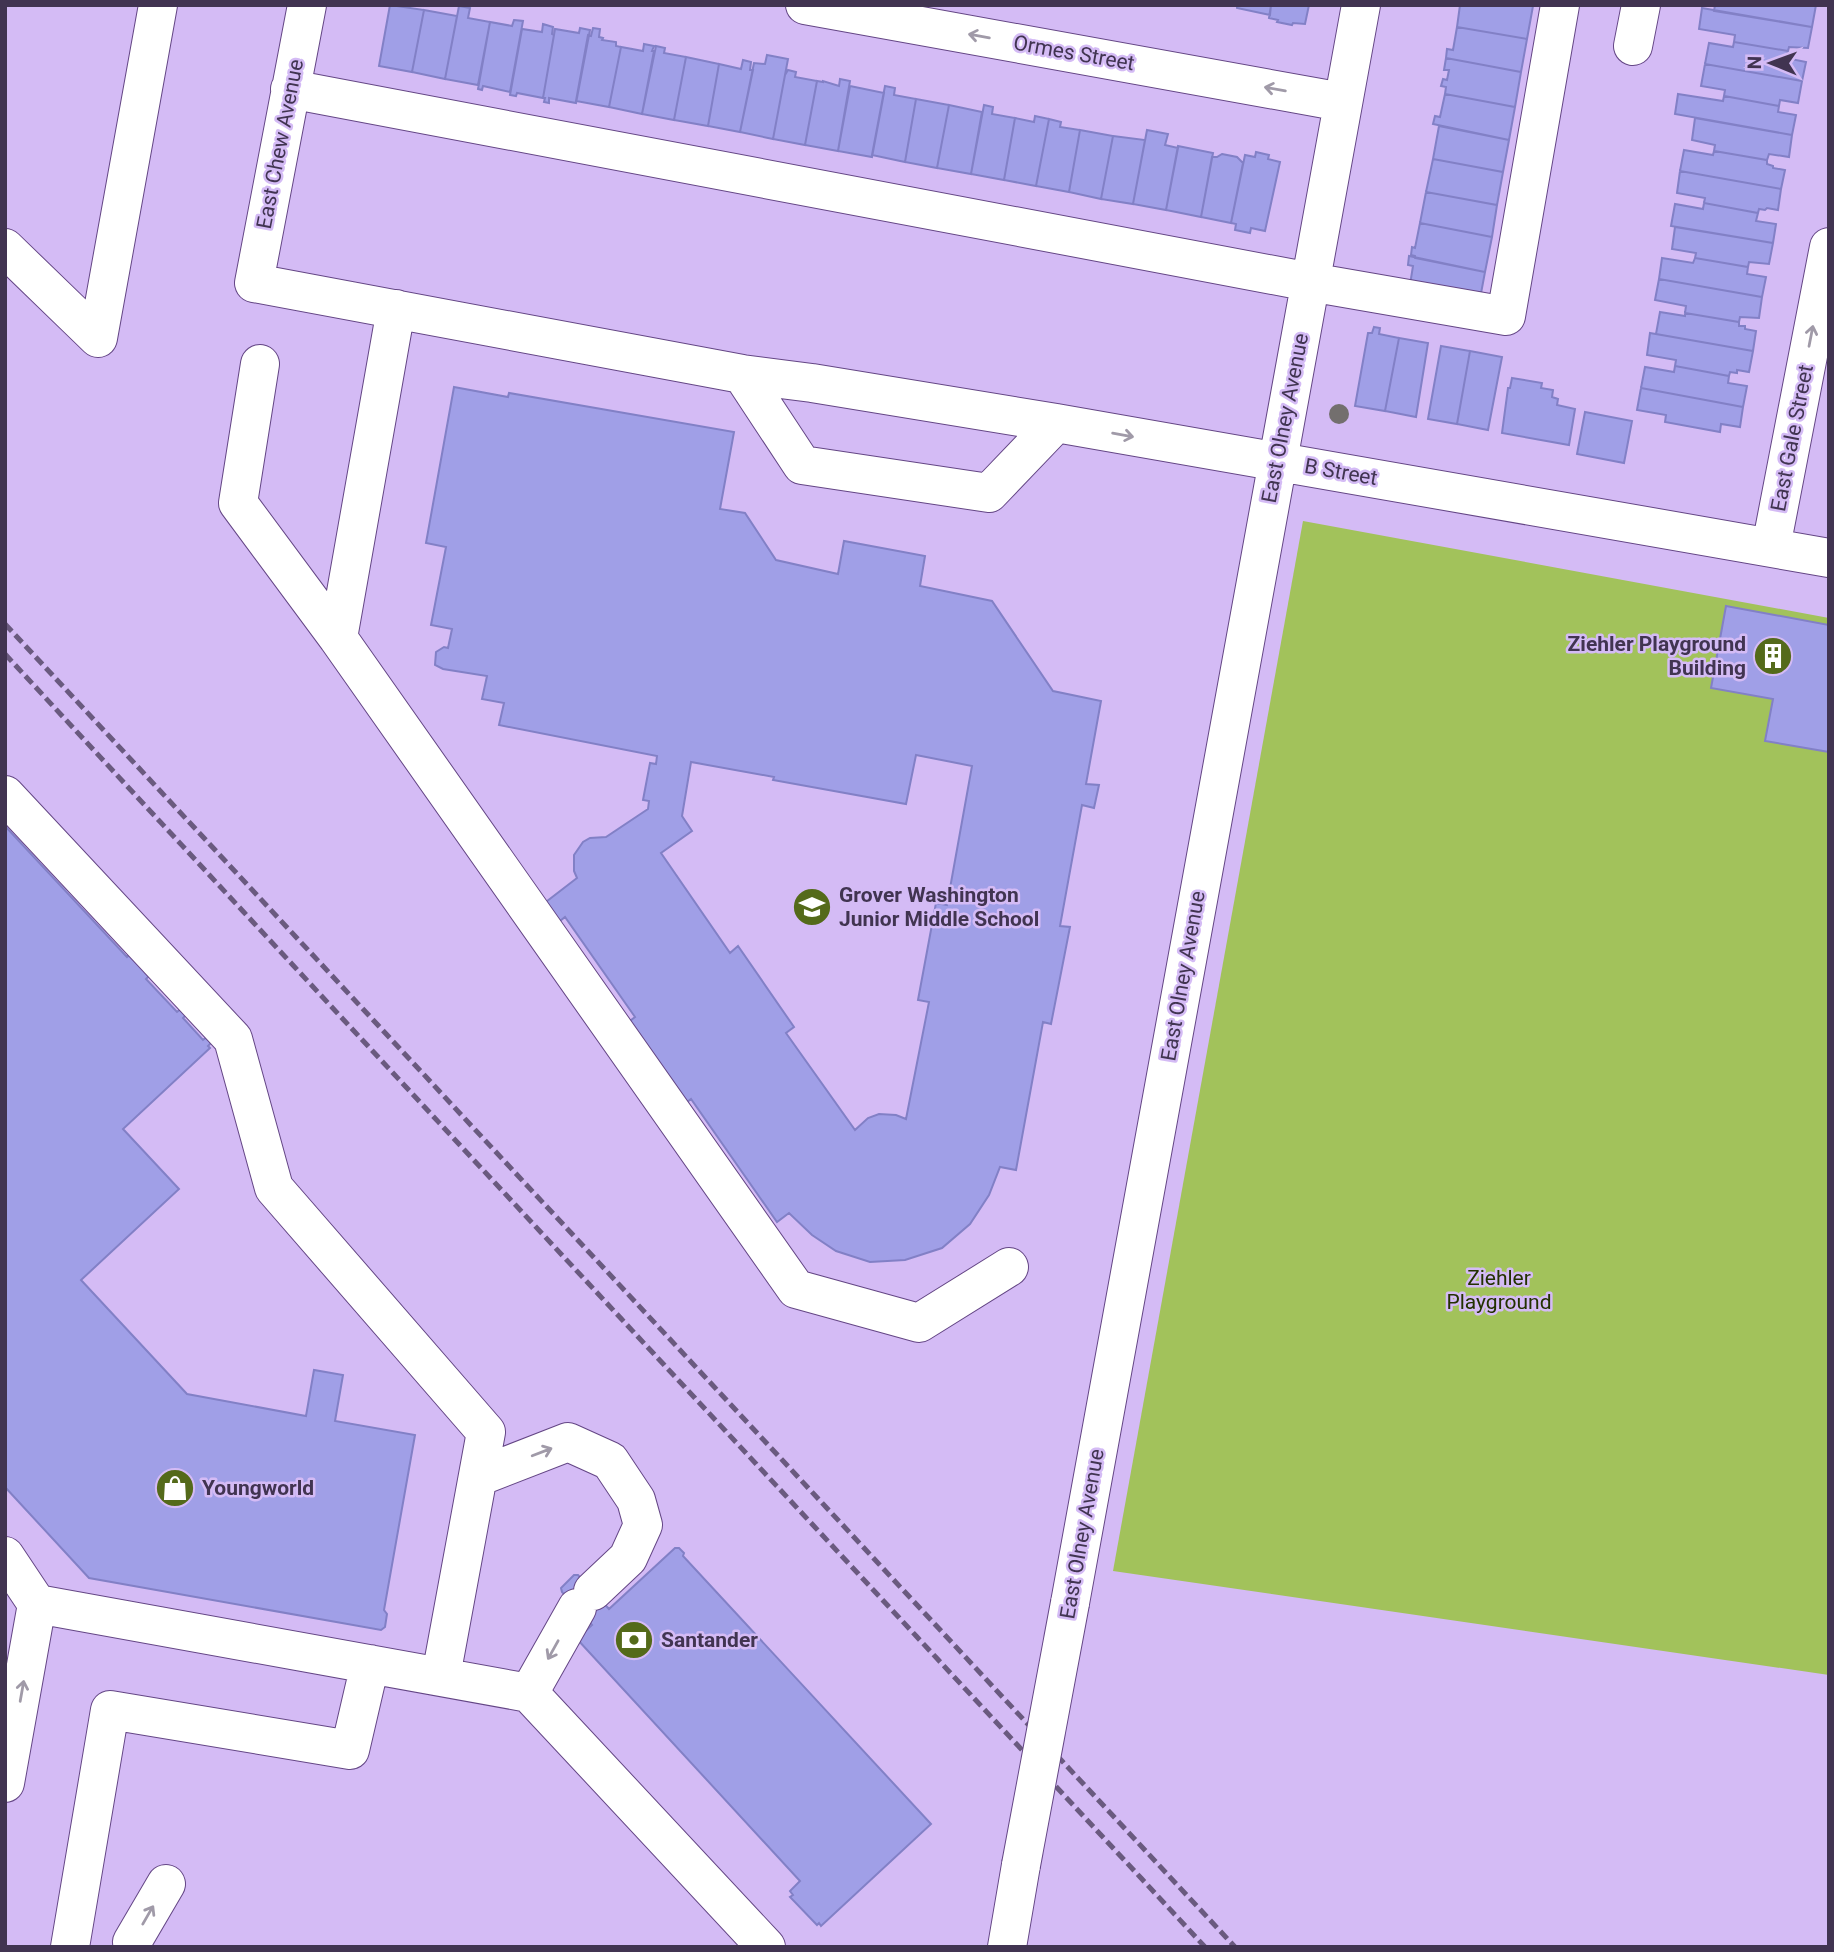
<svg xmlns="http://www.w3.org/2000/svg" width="1834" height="1952" viewBox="0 0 1834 1952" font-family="Roboto,sans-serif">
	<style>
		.green { fill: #a2c25b }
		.building { fill: #a09fe7; stroke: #8280c6; stroke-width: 2; fill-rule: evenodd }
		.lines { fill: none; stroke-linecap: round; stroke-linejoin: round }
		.minor-casing { stroke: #644685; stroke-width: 40 }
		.minor { stroke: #fff; stroke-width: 38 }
		.rail { stroke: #6a5a7f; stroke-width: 5; stroke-dasharray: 10 5; stroke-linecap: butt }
		.minor-bridge-casing { stroke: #644685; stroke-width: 40; stroke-linecap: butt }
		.minor-bridge { stroke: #fff; stroke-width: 38 }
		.tree { fill: #736f6e }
		.oneway { stroke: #a09aa8 }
		.labels { text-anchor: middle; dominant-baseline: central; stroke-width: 5; stroke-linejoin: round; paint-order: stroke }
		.street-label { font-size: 21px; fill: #413451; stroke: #d4bbf5 }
		.poi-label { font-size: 21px; font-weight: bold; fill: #413451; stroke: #d4bbf5; text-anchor: start }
		.park-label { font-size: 21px; fill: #233100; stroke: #d4bbf5 }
	</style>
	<rect width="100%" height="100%" fill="#d4bbf5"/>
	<!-- green -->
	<path class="green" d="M1303,521L1829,618V1675L1113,1571Z"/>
	<!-- building -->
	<path class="building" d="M390,5L424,10L412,72L379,66Z
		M1237,5H1271L1270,15L1237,8Z
		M1271,5H1309L1305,24L1293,23L1292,25L1277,22L1278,20L1269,18Z
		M1460,5L1533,6L1527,39L1457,27Z
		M1715,5H1816L1812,27L1714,11Z
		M459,6L470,8L468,18L490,22L478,85L445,79Z
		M1702,8L1812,27L1808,48L1789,47L1788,51L1734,42L1735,35L1699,29Z
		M424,10L457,16L445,79L412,72Z
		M514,20L523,21L510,92L483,86L482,90L478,89L490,22L512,26Z
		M543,24L553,27L552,34L554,35L543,98L517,93L516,96L510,95L522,29L542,32Z
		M1457,27L1527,39L1521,72L1446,58L1447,49L1453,50Z
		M580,28L590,30L576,103L549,98V103L544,102L545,98H543L555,29L579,33Z
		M593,28L600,29L599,37L603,38L602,40L616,42V46L621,47L609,107L576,101L588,35L591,36Z
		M1734,42L1788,51L1786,58L1806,62L1802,81L1705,64L1709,43L1733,47Z
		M644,44L654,46L652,51H654L642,114L609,107L621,47L643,51Z
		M656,46L665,48L664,53L686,57L674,120L642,114Z
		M767,55L788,59L773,139L740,132L754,63L765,64Z
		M686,57L719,64L708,126L674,120Z
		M1446,58L1521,72L1515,107L1445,94L1446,87L1441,86L1443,79L1447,80L1449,70H1444Z
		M743,60L751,62L750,70H753L740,132L708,126L719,64L741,69Z
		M1705,64L1802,81L1798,103L1780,100L1779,106L1724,96L1725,90L1701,86Z
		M788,70L796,72L795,77L817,81L805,145L773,139L785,75Z
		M840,79L850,81L838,151L805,145L817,81L823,82V81L839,86Z
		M850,86L884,93L872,157L838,151Z
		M885,86L895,88L894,95L916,99L905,162L872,155Z
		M1445,94L1515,107L1509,140L1433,124L1435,116L1440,117Z
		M1678,94L1723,101L1724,96L1779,106L1778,112L1796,115L1792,135L1675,114Z
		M916,99L949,105L937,168L905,162Z
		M949,105L982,112L971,174L937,168Z
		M984,105L993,107L992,114L1015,118L1004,180L971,174Z
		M1035,116L1049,119L1036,186L1004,180L1015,118L1034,122Z
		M1695,118L1792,135L1789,157L1769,154L1767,160L1714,151L1715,145L1692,140Z
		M1049,119L1061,122L1060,127L1080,130L1069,192L1036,186Z
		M1439,126L1509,140L1503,172L1433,159Z
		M1080,130L1113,136L1101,199L1069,192Z
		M1147,130L1168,134L1165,145L1178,148L1166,210L1133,204Z
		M1113,136L1145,140L1133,204L1101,199Z
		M1178,146L1213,153L1201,217L1166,210Z
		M1684,150L1713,155L1714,151L1767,160V164L1773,166V168L1785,170L1781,189L1680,171Z
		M1256,152L1269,155L1268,159L1280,162L1265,231L1251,228L1250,233L1235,230L1236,224L1231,223L1245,155L1255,157Z
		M1222,154L1237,157L1243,163L1231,223L1201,217L1212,157H1217Z
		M1433,159L1503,172L1497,205L1426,192Z
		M1680,171L1781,189L1778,210L1767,208L1765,210L1759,209L1758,213L1704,203L1705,198L1677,193Z
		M1426,192L1497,205L1492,237L1420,223Z
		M1704,203L1758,213L1756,221L1776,224L1773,243L1671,226L1675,204L1703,209Z
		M1420,223L1492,237L1485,272L1415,258V256L1411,255L1412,247L1415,248Z
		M1675,227L1773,243L1769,264L1749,262L1748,267L1695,258L1696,253L1672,249Z
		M1409,256L1485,272L1479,304L1409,291L1413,266L1408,265Z
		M1662,258L1693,263L1695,258L1748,267L1747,274L1766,277L1762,297L1659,279Z
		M1659,279L1762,297L1759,318L1740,317L1739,322L1685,313L1686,306L1655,300Z
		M1660,312L1685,316V313L1739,322V326H1745V329L1756,331L1753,351L1656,334Z
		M1374,327L1380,328L1379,334L1399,338L1385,411L1355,406L1368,333H1372Z
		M1650,333L1753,351L1749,372L1737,370V373L1730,372L1729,376L1675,366L1676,360L1647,355Z
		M1399,338L1428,343L1416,417L1385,411Z
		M1441,346L1470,351L1457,424L1428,419Z
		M1470,351L1502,357L1488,430L1457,424Z
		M1675,366L1729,376L1728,383L1747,386L1743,407L1641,388L1645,367L1674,372Z
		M1512,378L1542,383L1541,388L1553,390L1552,397L1558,399L1557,405L1575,409L1569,445L1502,433L1508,388H1510Z
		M454,387L508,397L509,393L734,432L720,509L745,513L776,560L838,574L844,541L925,556L920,586L992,601L1053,691L1101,701L1086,784L1099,785L1094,808L1082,805L1060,926L1070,927L1051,1024L1043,1022L1016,1170L1000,1167L989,1195L970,1224L942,1248L905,1260L870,1262L836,1251L812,1235L789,1213L777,1222L691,1099L682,1106L626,1024L635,1017L565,917L555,925L542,905L577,878L574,871V855L583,842L590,838L606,837L648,809L649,801L643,800L650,763L656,764L657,756L499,725L504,703L482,699L487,676L443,669L435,665L436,652L444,647L448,648L452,629L431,625L446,547L426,543ZM916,755L972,766L947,905L936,903L918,1000L929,1002L906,1119L896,1115L879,1114L868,1118L855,1130L786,1033L794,1027L738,946L730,953L661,853L692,831L682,816L691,762L774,777L773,780L906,804Z
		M1641,388L1743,407L1740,427L1721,424L1720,432L1665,422L1666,415L1637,410Z
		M1585,412L1632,421L1624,463L1577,454Z
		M1726,606L1829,625V752L1765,741L1773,699L1711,688Z
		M5,826L127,957L139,946L158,967L146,979L177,1012L182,1008L187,1014L183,1018L203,1040L208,1036L213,1041L208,1046L210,1048L123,1129L179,1189L81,1280L187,1394L306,1416L314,1370L343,1375L335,1421L415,1435L384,1610L387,1614L385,1627L381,1630L89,1578L5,1487Z
		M675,1548H679L684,1553L683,1556L931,1824L821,1926L819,1923L817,1925L790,1897L793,1895L790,1891L800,1881L577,1639L592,1625L562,1592L561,1588L574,1575H578L609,1609Z"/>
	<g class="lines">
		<!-- minor casing -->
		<g class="minor-casing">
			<path id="minor" d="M307,5L254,283L742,374
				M805,5L1342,102
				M1633,46L1641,5
				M290,89L1310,282L1506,316L1560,5
				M5,248L98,338L158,5
				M260,364L238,503L338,638L396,309
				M1056,423L989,493L802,465L742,374L812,383L1056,423L1829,558
				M1771,547L1829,247
				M338,638L796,1289L919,1323L1009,1267
				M5,795L233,1039L274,1188L486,1432L441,1676
				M478,1477L568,1442L610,1461L636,1500L643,1525L628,1558L593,1591
				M5,1556L37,1604L5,1783
				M1070,1603L1361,5
				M37,1604L529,1693L766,1947
				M529,1693L577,1608
				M70,1947L110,1710L350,1750L370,1664
				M134,1947L132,1942L166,1884
				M1007,1947L1021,1865"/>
		</g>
		<!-- minor -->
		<use href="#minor" class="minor"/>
		<!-- rail -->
		<path class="rail" d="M5,624L1235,1947
			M5,654C404,1086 805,1516 1205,1947"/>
		<!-- minor-bridge casing -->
		<g class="minor-bridge-casing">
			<path id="minor-bridge" d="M1021,1865L1070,1603"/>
		</g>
		<!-- minor-bridge -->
		<use href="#minor-bridge" class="minor-bridge"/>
	</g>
	<!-- trees -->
	<circle class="tree" cx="1339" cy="414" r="10"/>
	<!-- one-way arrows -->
	<defs><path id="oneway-shaft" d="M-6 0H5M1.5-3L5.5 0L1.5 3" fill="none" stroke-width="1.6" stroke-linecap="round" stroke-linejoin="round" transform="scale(1.75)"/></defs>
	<g class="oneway">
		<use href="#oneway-shaft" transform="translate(979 36) rotate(-170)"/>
		<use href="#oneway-shaft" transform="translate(1275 89) rotate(-170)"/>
		<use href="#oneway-shaft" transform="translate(1811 336) rotate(-79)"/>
		<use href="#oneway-shaft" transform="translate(1123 435) rotate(10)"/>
		<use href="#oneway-shaft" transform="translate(542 1452) rotate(-21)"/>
		<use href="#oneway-shaft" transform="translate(553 1650) rotate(119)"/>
		<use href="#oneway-shaft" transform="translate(22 1691) rotate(-80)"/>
		<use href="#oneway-shaft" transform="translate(148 1915) rotate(-60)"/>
	</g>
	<!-- icons -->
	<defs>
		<g id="building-disc" transform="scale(2.0125)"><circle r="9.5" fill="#546a1a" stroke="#d4bbf5"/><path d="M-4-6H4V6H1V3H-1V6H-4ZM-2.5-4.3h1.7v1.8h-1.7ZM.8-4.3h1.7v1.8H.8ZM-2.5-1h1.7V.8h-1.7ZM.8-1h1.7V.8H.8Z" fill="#fff"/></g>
		<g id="school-disc" transform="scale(2.0125)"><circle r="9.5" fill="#546a1a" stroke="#d4bbf5"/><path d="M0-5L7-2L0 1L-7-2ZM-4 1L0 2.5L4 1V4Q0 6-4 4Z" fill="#fff"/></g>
		<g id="shop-disc" transform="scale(2.0125)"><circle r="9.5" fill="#546a1a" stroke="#d4bbf5"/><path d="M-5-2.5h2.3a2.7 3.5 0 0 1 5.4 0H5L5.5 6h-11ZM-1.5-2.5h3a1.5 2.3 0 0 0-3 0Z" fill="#fff"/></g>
		<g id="bank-disc" transform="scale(2.0125)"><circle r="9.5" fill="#546a1a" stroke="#d4bbf5"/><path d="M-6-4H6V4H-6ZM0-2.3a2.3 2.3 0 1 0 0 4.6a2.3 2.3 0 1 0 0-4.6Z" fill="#fff"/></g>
	</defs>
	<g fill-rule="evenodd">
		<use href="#building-disc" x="1773" y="656"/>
		<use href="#school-disc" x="812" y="907"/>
		<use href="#shop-disc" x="175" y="1488"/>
		<use href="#bank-disc" x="634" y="1640"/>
	</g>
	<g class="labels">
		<!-- street labels -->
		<g class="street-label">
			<text transform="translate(1074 53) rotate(10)">Ormes Street</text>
			<text transform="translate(280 144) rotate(-79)">East Chew Avenue</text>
			<text transform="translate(1285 418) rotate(-79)">East Olney Avenue</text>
			<text transform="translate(1792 438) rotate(-79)">East Gale Street</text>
			<text transform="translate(1341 472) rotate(10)">B Street</text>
			<text transform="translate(1183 976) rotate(-80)">East Olney Avenue</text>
			<text transform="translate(1082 1534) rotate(-80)">East Olney Avenue</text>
		</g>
		<!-- poi labels -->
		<g class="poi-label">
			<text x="1746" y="644" text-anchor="end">Ziehler Playground<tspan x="1746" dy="24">Building</tspan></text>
			<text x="839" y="895">Grover Washington<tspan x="839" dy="24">Junior Middle School</tspan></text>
			<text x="202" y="1488">Youngworld</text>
			<text x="661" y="1640">Santander</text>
		</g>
		<!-- park labels -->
		<g class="park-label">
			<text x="1499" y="1278">Ziehler<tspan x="1499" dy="24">Playground</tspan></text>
		</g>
	</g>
	<!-- border -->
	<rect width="1834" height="1952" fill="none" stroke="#413451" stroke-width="14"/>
	<!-- north arrow -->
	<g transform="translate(1771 63) rotate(271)" stroke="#d4bbf5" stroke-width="5" paint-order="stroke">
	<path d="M0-5L12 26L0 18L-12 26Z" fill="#413451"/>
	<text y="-10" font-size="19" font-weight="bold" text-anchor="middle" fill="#413451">N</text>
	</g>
</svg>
